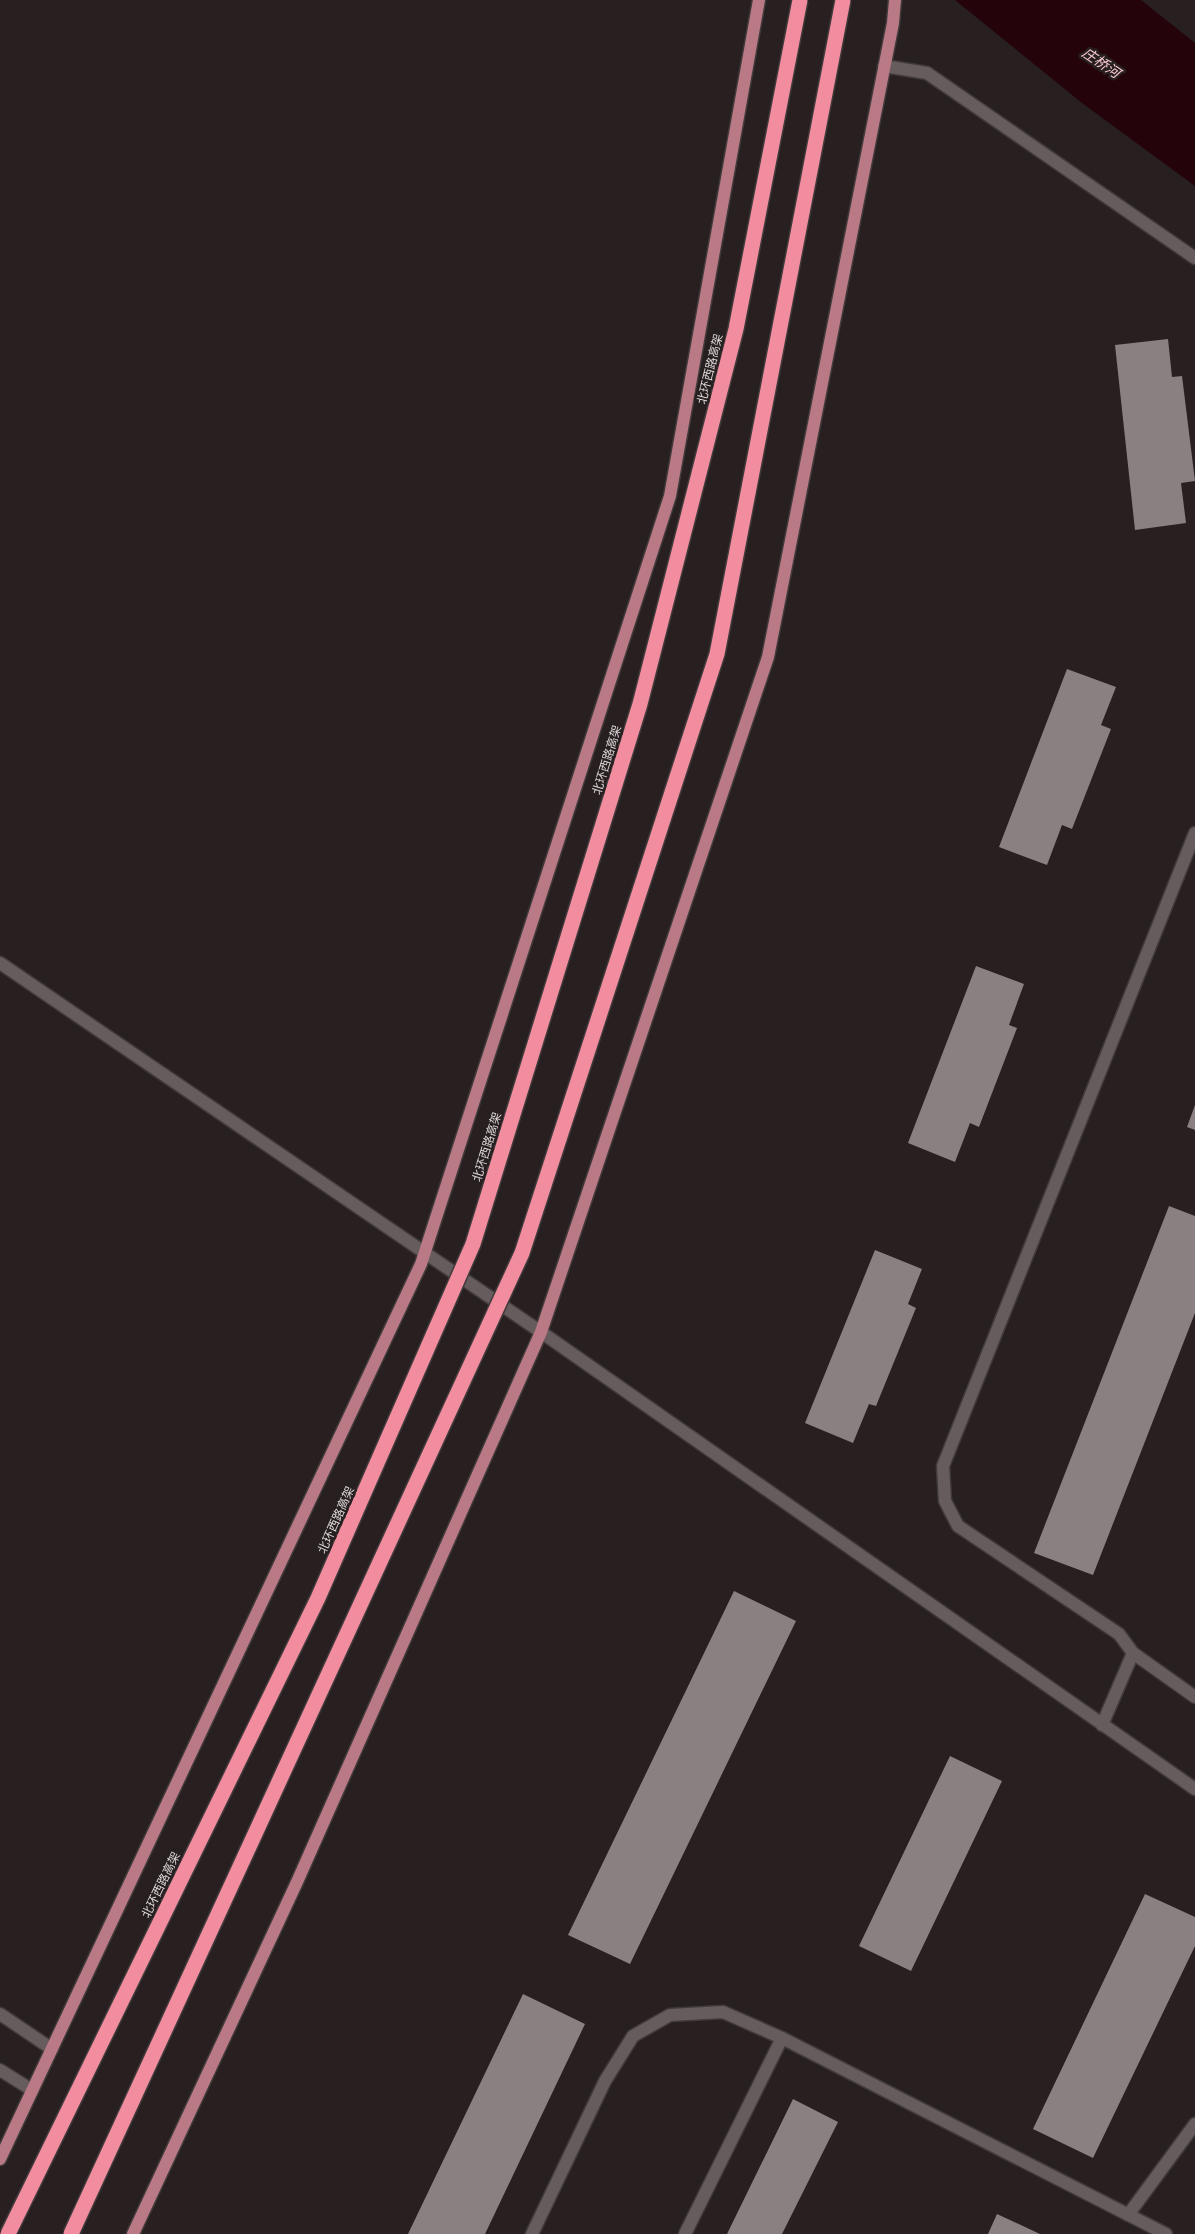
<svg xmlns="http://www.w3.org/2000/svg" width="1195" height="2234" viewBox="0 0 1195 2234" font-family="'Fira Sans','Noto Sans SC',sans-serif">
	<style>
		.water { fill: #25030b }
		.building { fill: #8b8081 }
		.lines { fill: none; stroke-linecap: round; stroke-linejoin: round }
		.minor-casing { stroke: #413a3b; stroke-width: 15 }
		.major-casing { stroke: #413a3b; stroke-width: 15 }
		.minor { stroke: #665c5d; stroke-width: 12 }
		.major { stroke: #b97985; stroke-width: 12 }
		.highway-bridge-casing { stroke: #413a3b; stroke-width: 18; stroke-linecap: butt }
		.highway-bridge { stroke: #f18d9f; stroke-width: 15 }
		.labels { text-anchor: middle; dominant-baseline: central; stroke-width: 5; stroke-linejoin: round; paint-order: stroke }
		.street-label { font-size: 12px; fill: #ded7d8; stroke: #271f20 }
		.water-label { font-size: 14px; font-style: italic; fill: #f9cad0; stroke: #271f20 }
	</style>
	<rect width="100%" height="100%" fill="#271f20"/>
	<!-- water -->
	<path class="water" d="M955,0H1141L1195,43V186L1082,103Z"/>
	<!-- building -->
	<path class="building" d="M1168,339L1172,377L1182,376L1195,481L1181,483L1186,523L1135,530L1115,345Z
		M1067,669L1116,687L1101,725L1111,729L1072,829L1062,825L1047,865L999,847Z
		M976,966L1024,984L1009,1025L1017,1028L979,1127L970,1123L955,1162L908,1143Z
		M1195,1105V1130L1187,1127Z
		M1169,1206L1195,1216V1313L1093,1575L1034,1553Z
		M875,1250L922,1269L908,1304L916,1308L876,1406L869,1404L853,1443L805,1423Z
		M734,1591L796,1621L630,1964L568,1935Z
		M950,1756L1002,1781L911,1971L859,1946Z
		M1145,1894L1195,1917V1946L1093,2158L1033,2129Z
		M523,1994L585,2024L485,2234H408Z
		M793,2099L838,2122L782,2234H727Z
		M997,2214L1040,2234H988Z"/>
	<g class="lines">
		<!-- minor casing -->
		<g class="minor-casing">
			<path id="minor" d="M884,66L927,73L1195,258
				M1195,833L943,1466L945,1501L958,1526L1119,1634L1133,1653L1195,1697
				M0,963L541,1332L1195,1789
				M1102,1725L1133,1653
				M0,2014L52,2049
				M0,2070L32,2090
				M1128,2215L1195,2124
				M532,2234L605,2081L633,2036L670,2015L723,2012L782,2038L1166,2234
				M685,2234L782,2038"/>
		</g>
		<!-- major casing -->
		<g class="major-casing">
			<path id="major" d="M0,2159L421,1264L670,496L759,0
				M133,2234L297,1882L541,1332L768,657L893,23L895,0"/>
		</g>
		<!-- minor -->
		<use href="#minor" class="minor"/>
		<!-- major -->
		<use href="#major" class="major"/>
		<!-- highway-bridge casing -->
		<g class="highway-bridge-casing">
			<path id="highway-bridge" d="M8,2234L318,1598L473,1244L640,704L736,329L800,0
				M71,2234L522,1253L717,654L843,0"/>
		</g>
		<!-- highway-bridge -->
		<use href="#highway-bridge" class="highway-bridge"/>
	</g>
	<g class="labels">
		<!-- street labels -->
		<g class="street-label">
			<text transform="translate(710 369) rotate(-76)">北环西路高架</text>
			<text transform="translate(607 760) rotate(-73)">北环西路高架</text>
			<text transform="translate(487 1147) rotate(-73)">北环西路高架</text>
			<text transform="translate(336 1520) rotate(-66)">北环西路高架</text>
			<text transform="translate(161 1885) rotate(-64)">北环西路高架</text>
		</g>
		<!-- water labels -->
		<g class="water-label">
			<text transform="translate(1101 63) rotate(34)">庄桥河</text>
		</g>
	</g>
</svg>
